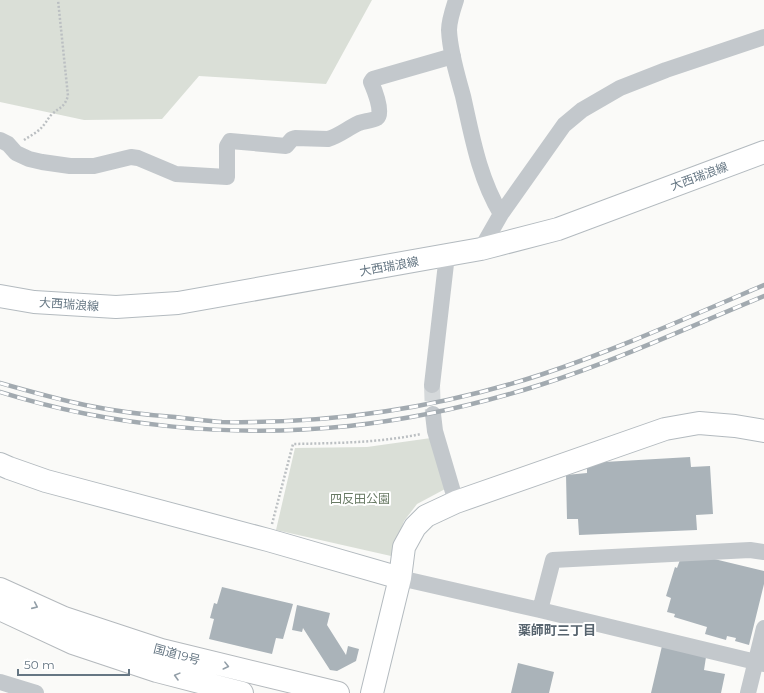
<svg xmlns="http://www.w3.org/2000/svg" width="764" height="693" viewBox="0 0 764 693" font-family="Montserrat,'Noto Sans JP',sans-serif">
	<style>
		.green { fill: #dadfd7 }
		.building { fill: #aab3b9 }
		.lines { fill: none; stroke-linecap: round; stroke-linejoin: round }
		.street-tunnel { stroke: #d5d9db; stroke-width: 16; stroke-dasharray: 16 8; stroke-linecap: butt }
		.secondary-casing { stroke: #b3babf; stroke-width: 24 }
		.highway-casing { stroke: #b4b9bd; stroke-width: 24 }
		.path { stroke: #bbbfc2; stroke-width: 2.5; stroke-dasharray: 2 2; stroke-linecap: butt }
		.street { stroke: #c3c8cc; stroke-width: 16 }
		.secondary { stroke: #fff; stroke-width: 22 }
		.highway { stroke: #fff; stroke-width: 22 }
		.rail-casing { stroke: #a2aab0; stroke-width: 4.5 }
		.rail { stroke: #fff; stroke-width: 3; stroke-dasharray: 9; stroke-linecap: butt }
		.oneway { stroke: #939fa8 }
		.labels { text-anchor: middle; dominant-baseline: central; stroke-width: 4; stroke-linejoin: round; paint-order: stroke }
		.street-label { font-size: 12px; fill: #657683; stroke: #fff }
		.park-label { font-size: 12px; fill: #687a64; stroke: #fff }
		.neighbourhood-label { font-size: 13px; font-weight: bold; fill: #57646e; stroke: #fff }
	</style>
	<rect width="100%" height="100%" fill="#fafaf8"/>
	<!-- green -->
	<path class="green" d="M0,0H372L326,84L199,76L162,119L84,120L0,102Z
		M431,438L447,488L417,504L404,521L391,556L276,530L295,448L367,447Z"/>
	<!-- building -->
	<path class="building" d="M690,457L691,467L710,466L713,514L696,515L697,530L579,535L578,519H567L566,475L587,473V463Z
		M710,558L764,571V584L749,645L735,641L736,638L727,636L726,640L705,634L707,627L674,617L675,614L667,612L671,598L666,596L675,567L677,568L680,560Z
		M222,587L293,604L283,639L276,638L272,654L209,639L214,619L210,618L214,603L217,604Z
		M297,605L330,613L327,625L346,655L348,646L359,649L356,661L337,671L330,670L303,628L302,632L292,630Z
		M662,646L706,657L704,670L725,674L721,693H651Z
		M518,663L554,672L549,693H511Z"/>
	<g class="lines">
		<!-- street-tunnel -->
		<path class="street-tunnel" d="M432,385L433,414"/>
		<!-- secondary casing -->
		<g class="secondary-casing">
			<path id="secondary" d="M0,296L34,302L116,307L178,303L447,255L481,249L558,229L764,152
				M0,464L9,468L46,481L268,540L400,578
				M372,693L400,578L404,547L415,527L426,516L456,502L665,429L699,423L735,426L764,431"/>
		</g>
		<!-- highway casing -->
		<g class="highway-casing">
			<path id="highway" d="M0,589L64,618L161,650L338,693
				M0,609L73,643L157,671L242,693"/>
		</g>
		<!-- path -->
		<path class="path" d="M24,140C30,136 38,132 42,127C46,123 48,118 52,114C60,107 64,108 68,96L58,0
			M272,524L293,444C336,443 378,443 421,434"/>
		<!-- street -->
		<path class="street" d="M456,0C453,9 449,21 449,30C450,52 457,74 463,96C472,136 479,178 501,214L481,249
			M0,140L8,144L16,153L29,159L42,162L70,166H94L131,157L138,158L176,174L227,177V146L230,141L286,146L292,139L295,138L328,139C339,136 348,128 359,123C364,121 372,121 377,118C384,113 374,89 371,82L373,79L453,56
			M501,214L564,125L582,110L620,88L666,70L764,37
			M432,385L447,255
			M433,414L435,431L456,502
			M400,578L540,610L764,664
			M540,610L553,560L750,550L764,552
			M0,682L36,693
			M748,693L764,628"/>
		<!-- secondary -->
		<use href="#secondary" class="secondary"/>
		<!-- highway -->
		<use href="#highway" class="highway"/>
		<!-- rail casing -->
		<g class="rail-casing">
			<path id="rail" d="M0,383C28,391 56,399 85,405C114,411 145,415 175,417C191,419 207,421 222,422C332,424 439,408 543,374C618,349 691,316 764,285
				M0,392C112,427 233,438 349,426C415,419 480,404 543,384C618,360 691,326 764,296"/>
		</g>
		<!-- rail -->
		<use href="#rail" class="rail"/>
	</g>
	<!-- one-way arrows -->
	<defs><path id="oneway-chevron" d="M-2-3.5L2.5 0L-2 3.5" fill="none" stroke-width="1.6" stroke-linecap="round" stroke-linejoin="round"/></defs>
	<g class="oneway">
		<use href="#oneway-chevron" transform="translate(35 606) rotate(24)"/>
		<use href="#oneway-chevron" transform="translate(226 666) rotate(14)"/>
		<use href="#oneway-chevron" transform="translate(177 676) rotate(-165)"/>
	</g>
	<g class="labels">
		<!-- street labels -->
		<g class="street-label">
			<text transform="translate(699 176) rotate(-20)">大西瑞浪線</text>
			<text transform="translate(389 266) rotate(-10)">大西瑞浪線</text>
			<text transform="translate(69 304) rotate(4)">大西瑞浪線</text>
			<text transform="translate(177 654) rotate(15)">国道19号</text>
		</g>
		<!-- park labels -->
		<g class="park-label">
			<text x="360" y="498">四反田公園</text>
		</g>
		<!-- neighbourhood labels -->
		<g class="neighbourhood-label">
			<text x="557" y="630">薬師町三丁目</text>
		</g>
	</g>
	<!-- scale -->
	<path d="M18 669v6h111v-6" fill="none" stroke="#657683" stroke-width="2"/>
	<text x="24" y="669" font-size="12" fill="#657683" stroke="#ffffff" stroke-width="3" paint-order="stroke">50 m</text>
</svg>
